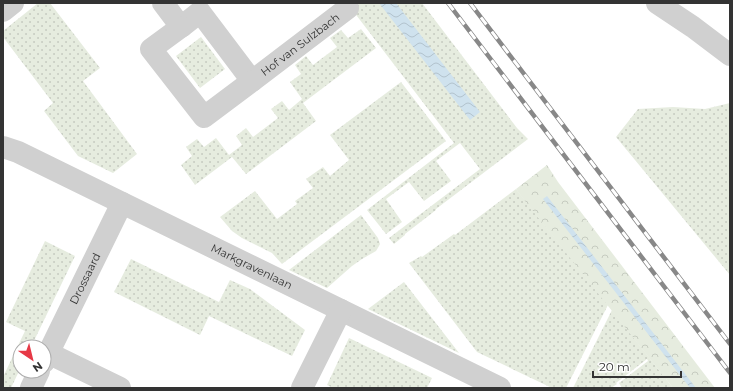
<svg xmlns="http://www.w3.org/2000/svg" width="733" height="391" viewBox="0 0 733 391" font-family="Montserrat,sans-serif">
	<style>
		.green { fill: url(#green-dots) }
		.forest { fill: url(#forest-crowns) }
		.water { fill: url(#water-waves) }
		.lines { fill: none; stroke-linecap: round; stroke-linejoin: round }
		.street { stroke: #d0d0d0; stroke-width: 22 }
		.rail-casing { stroke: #888; stroke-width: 4.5 }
		.rail { stroke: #fff; stroke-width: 3; stroke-dasharray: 9; stroke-linecap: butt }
		.labels { text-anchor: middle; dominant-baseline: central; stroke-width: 4; stroke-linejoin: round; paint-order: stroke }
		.street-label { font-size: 11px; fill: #333; stroke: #fff }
	</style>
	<defs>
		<pattern id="green-dots" width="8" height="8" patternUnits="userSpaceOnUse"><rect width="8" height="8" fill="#e6ecdf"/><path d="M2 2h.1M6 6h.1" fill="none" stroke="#c6cbc0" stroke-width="1.8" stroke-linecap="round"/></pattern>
		<pattern id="forest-crowns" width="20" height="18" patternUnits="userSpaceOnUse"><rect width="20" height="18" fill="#e6ecdf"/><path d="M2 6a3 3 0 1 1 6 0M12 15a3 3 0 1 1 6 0" fill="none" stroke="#c6cbc0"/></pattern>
		<pattern id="water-waves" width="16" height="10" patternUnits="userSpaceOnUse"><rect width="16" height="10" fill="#cfe2ee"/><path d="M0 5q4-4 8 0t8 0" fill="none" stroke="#b2c2cd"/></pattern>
	</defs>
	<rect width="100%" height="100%" fill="#fff"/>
	<!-- green -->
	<path class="green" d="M38,3H50L100,68L83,81L137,154L113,173L78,156L44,111L53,103L3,37V31Z
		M347,3H422L517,128L528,139L436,209V210L405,234V235L394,244L389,238L480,169L460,143L436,161L451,181L424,201L409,182L386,199L402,222L386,234L367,210L454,143Z
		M361,29L376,48L303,103L316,121L246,174L232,157L195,185L181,165L192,156L186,147L197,139L204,147L216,138L229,155L242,145L236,136L246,128L253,137L278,118L271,109L282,101L289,110L302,99L290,82L301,74L295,65L306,56L313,65L337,47L330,38L341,30L348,38Z
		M201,37L225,69L200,88L176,56Z
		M401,82L446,141L282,264L272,253L242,238L232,231L220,217L255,191L277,219L297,204L295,201L313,188L306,179L323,167L330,176L349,160L330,135Z
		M730,103V275L616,137L638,109L673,107L705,109Z
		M516,189L608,305L566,388H552L477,352L409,263L421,256L422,257L454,234L455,235Z
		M361,215L378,238L380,244L379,246L376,251L362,259L352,266L327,288L289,270Z
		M45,241L75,256L31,347H20V369L11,388H3V377L25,331L6,322Z
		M131,259L219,302L230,280L250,289L305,330L292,356L209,316L200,335L114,292Z
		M404,282L459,353L368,309Z
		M612,310L673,388H622L619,383L648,361L647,359L616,383L617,384L611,388H573Z
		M349,338L432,378L427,388H333L327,385Z"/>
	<!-- forest -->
	<path class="forest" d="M547,165L558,182L715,388H673L521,196L516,189Z"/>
	<!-- water -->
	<path class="water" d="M379,3H396L480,112L470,120Z
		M547,196L696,388H690L543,199Z"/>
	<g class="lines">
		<!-- street -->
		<g class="street">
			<path id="s1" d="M163,3L181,27L200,12L252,81L348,8"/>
			<path d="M657,3L693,27L730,55"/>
			<path d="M3,11L13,3"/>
			<path d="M181,27L151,49L204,117L252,81"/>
			<path id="s2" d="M3,147L18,152L500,388"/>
			<path d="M48,353L120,388"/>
			<path id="s3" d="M44,362L122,203"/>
			<path d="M31,388L39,371"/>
			<path d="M302,388L341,310"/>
		</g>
		<!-- rail casing -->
		<g class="rail-casing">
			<path id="rail" d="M448,3L730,373
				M470,3L730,344"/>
		</g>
		<!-- rail -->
		<use href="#rail" class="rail"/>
	</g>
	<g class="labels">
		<!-- street labels -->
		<g class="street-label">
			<text stroke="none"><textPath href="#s1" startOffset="201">Hof van Sulzbach</textPath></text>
			<text stroke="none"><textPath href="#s2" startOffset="276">Markgravenlaan</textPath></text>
			<text stroke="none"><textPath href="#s3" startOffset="93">Drossaard</textPath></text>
		</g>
	</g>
	<!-- border -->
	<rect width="733" height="391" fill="none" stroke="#333333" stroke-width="8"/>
	<!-- north arrow -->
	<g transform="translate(32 359) rotate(145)"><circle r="19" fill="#ffffff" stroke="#adadad"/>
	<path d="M0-3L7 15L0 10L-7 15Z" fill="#e63946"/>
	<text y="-6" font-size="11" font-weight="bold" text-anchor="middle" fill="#333333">N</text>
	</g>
	<!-- scale -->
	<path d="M593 371v6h88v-6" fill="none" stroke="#333333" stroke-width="2"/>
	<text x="599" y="371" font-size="12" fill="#333333" stroke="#ffffff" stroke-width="3" paint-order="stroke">20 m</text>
</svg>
